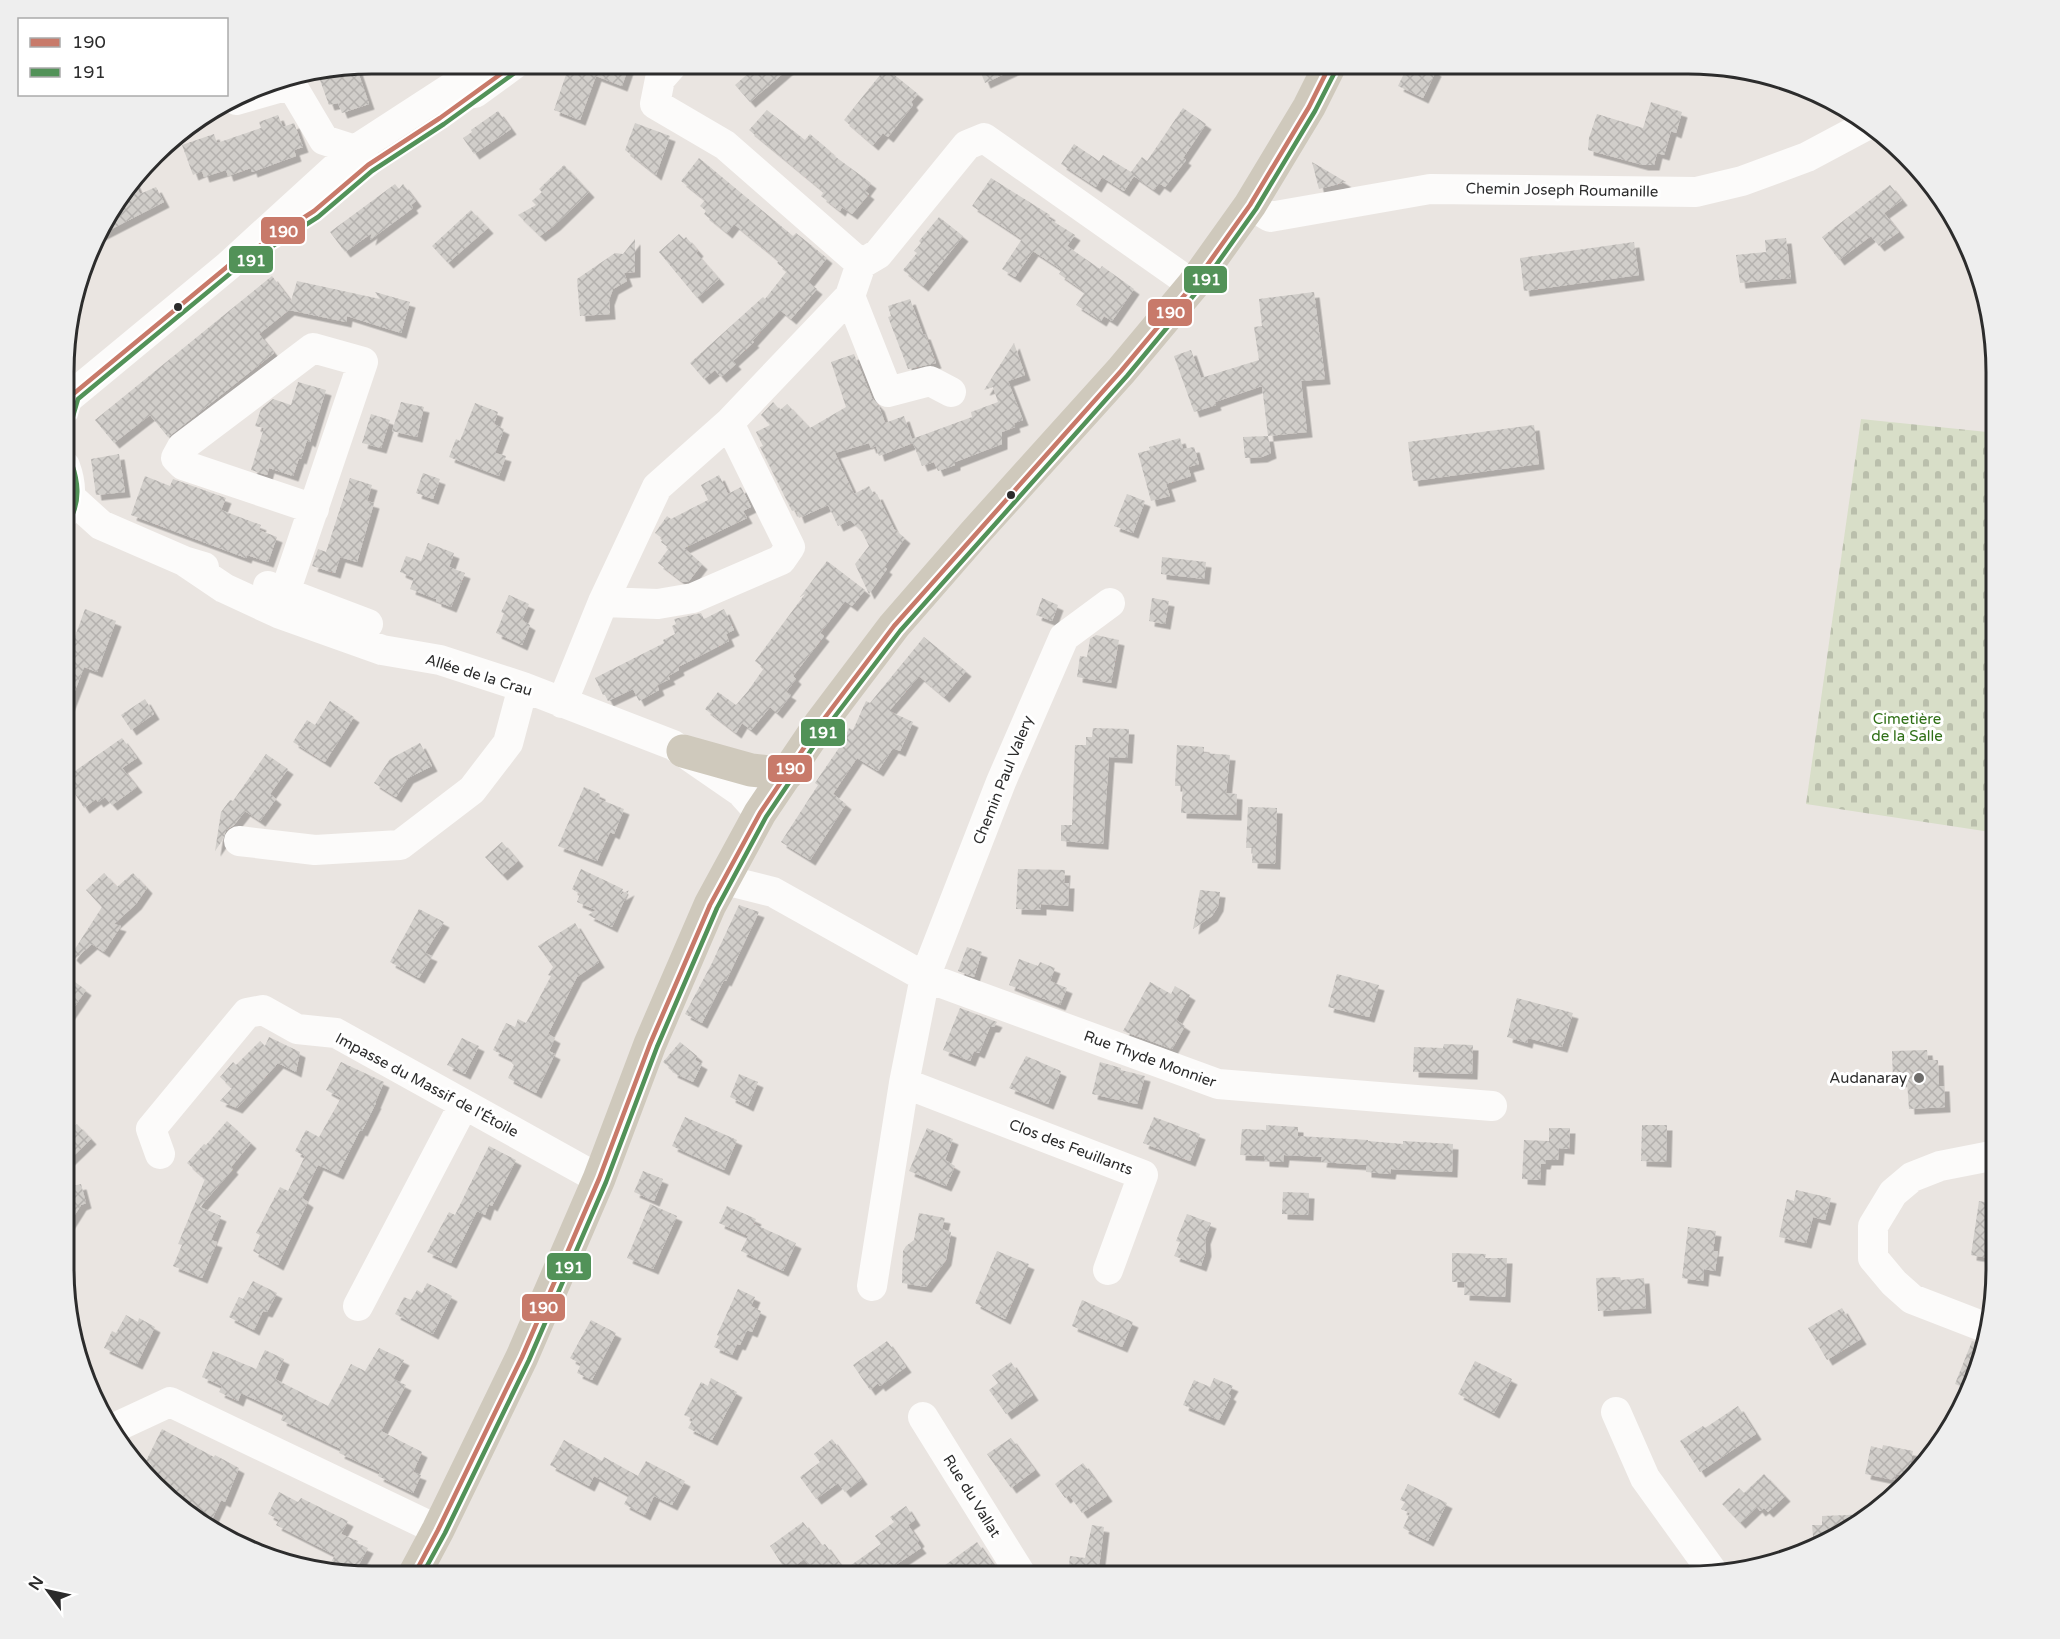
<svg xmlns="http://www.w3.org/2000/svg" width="2060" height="1639" viewBox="0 0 2060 1639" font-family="'Varela Round',sans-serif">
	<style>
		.cemetery { fill: url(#cemetery-stones) }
		.building { fill: url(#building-cross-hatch); filter: url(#shadow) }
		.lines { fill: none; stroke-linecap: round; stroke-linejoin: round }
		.minor { stroke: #fcfbfa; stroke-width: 30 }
		.major { stroke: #cfc9bc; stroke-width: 33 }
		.bus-1-casing { stroke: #fff; stroke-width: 9 }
		.bus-2-casing { stroke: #fff; stroke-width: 9 }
		.bus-1 { stroke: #c87a6a; stroke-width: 4.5 }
		.bus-2 { stroke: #529258; stroke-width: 4.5 }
		.bus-dot { fill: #2c2c2c; stroke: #fff; stroke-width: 2 }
		.poi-dot { fill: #6e6d6b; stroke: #fff; stroke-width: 2 }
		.labels { text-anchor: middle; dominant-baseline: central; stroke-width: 6; stroke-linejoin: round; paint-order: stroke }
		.street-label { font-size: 15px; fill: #2c2c2c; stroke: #fff }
		.park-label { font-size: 15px; fill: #2f6f16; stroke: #fff }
		.poi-label { font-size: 15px; fill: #2c2c2c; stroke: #fff; text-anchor: end }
		.rim { fill: none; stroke: #2c2c2c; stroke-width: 3 }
		.line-badge { stroke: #fff; stroke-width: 2 }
		.badge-label { font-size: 16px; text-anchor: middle; font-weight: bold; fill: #fff }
	</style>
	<defs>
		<pattern id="cemetery-stones" width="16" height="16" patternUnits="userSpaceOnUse" patternTransform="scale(1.5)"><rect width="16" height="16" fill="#d8dec8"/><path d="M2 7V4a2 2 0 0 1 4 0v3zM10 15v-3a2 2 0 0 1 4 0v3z" fill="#babfac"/></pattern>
		<pattern id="building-cross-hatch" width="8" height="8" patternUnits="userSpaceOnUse" patternTransform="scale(1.5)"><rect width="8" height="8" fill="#d1ceca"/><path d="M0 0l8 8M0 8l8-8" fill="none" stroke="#b4b1ae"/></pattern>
		<filter id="shadow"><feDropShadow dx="5.5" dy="5.5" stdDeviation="0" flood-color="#0004"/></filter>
	</defs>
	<rect width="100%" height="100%" fill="#eae5e1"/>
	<!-- cemetery -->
	<path class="cemetery" d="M1861,419L1997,433V833L1806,804Z"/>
	<!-- building -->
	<path class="building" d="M567,63H630L622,86L596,76L580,120L554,110L569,66Z
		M760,63H795L750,102L735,85Z
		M977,63H1028L985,83Z
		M1409,63L1436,64L1433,69L1436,71L1423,98L1398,86Z
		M356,66L369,104L342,113L338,103L329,105L317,72Z
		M884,70L891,75L892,73L918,94L911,102L913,105L888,137L883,133L873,145L844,120Z
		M1651,102L1682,112L1676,133L1671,131L1664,155L1657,153L1654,165H1643L1588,150L1589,138L1597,114L1643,128Z
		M1183,108L1206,124L1183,158L1186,160L1165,187L1159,183L1154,190L1134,176L1124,191L1102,177L1096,187L1061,164L1074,144L1099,161L1103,155L1131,172L1142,157L1147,161Z
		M767,110L805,140L810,134L830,151L829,152L871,183L865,191L869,194L852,214L842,207L840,211L821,196L824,192L749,130Z
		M498,111L511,129L474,154L463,138L472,132L471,130Z
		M278,115L283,127L294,123L303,147L294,150L296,156L252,172L251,168L228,176L226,170L204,177L202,171L193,175L182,145L214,134L217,143L261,128L259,122Z
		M635,123L670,136L656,175L625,150Z
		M699,158L793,236L796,233L827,258L808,282L817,289L791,319L780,310L752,341L754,342L733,361L736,364L721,377L715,370L704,379L690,363L763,297L765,299L787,271L777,263L779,261L734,224L727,233L704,214L706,211L700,206L705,200L681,181Z
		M1312,162L1346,182L1319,189Z
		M564,165L589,192L555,225L540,236L518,215L536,205L532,201L542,192L539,189Z
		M991,178L1050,215L1048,218L1075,235L1067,246L1100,269L1102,266L1134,289L1112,321L1104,316L1101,321L1076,305L1085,292L1059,274L1062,270L1033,251L1015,277L1002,269L1022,239L972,206Z
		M134,181L140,194L156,187L164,202L98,236L104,218Z
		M395,184L399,189L403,184L416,201L411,205L413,208L370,240L372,233L345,252L330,232Z
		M1890,185L1902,200L1884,213L1899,232L1879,246L1871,236L1839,260L1822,237Z
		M471,210L488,228L448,263L432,246Z
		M939,217L963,236L923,286L903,270L917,253L914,251L921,243L919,241Z
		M679,234L684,239L686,237L698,251L696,253L719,279L697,298L659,252Z
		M1786,238L1791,278L1740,283L1736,255L1766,252L1765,240Z
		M635,239V272L624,273L627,281L613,289L609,300L610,314L580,316L577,279L615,253L623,254Z
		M1634,242L1639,275L1524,291L1520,258Z
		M272,276L291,301L297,281L380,299L375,292L410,302L401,333L347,316L346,322L289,310L259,334L274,353L168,437L150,415L114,443L95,420Z
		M1314,292L1325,379L1301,381L1307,432L1268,436L1271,453L1262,457L1245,458L1243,437L1268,436L1262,386L1215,402L1216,405L1194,412L1174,356L1191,350L1201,378L1259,360L1254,327L1262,326L1259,299Z
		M910,299L923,334H925L936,363L908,369L888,317L891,316L888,306Z
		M1014,343L1025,375L1008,381L1023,420L1014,423L1015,427L1002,432V444L955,462V465L938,471L934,462L922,466L913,443L879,456L876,446L871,448L869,443L835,453L854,494L869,486L874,495L877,494L894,529L905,538L884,567L887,569L869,594L855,564L869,546L861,530L850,520L838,526L828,505L799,518L796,510L792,511L760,447L763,446L756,432L770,425L761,415L773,402L780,410L787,404L810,428L846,407L831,362L854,354L872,398L879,406L885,423L904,416L912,439L972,417L971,412L998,402L993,387L984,390Z
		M298,382L326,390L310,442L307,440L301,459L299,458L293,476L269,468L267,475L251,470L264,428L255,426L261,409L273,399L291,405Z
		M401,402L424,407L417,437L392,431Z
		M475,403L498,412L494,424L504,429L495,453L506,456L499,476L449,457L456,439L460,441Z
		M371,414L390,420L381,448L362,443Z
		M1534,425L1539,464L1413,481L1408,442Z
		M1180,438L1183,449L1194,447L1199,464L1188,467L1191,476L1166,484L1170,496L1151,501L1138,453L1150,450L1149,447Z
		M119,454L125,492L96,495L91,459Z
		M423,473L440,479L433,499L416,493Z
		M719,475L728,494L741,487L751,507L743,511L747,518L684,548L702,564L689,581L683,582L658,563L669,548L661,542L663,539L655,533L667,516L671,519L708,500L701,485Z
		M145,476L170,486L173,479L226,498L221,510L261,525L259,530L277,537L268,562L247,555L246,558L131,515Z
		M350,478L372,485L367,501L374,503L357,562L340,557L335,573L312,566L318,549L326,552Z
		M1127,494L1145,501L1133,533L1114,526Z
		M428,543L454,553L449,567L465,573L451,607L436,601V599L410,589L414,578L400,572L406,556L421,561Z
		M1162,557L1206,562L1204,579L1161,574Z
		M827,561L865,590L852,606L845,601L820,633L824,636L793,676L796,679L786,692L791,695L777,713L770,707L751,730L742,723L736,733L705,709L718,692L736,705L748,691L764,668L755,661L805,594L800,597Z
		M509,595L529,604L522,620L530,625L522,645L496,633L504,613L501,612Z
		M1042,598L1058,605L1052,621L1036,615Z
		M1152,598L1169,601L1165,624L1149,621Z
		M85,609L116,621L97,672L84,667L66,714L65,664Z
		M724,609L734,630L726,634L729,641L678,667L679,670L668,676L670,679L657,685L659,690L639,701L633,689L608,701L605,695H603L595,678L664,643L663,640L675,634L672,626L676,624L674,619L701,613L704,619Z
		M1096,635L1119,640L1111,683L1077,677L1080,656L1087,657L1090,639Z
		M924,637L966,671L944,697L919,676L889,711L913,722L900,751L893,748L878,771L857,758L833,794L846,804L810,860L781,842L818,785L815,783L843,742L849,728L853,730L866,701L870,703Z
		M145,699L154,714L131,730L121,715Z
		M330,701L354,717L325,762L293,742L307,720L315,725Z
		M1093,728L1129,729L1127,758L1109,757L1103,844L1061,841V825H1072L1075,745H1086V737H1092Z
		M122,738L137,758L122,768L137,787L112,805L105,797L98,802L96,799L84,808L65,778Z
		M420,743L432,766L408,778L396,797L374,783L390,759Z
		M1177,745L1204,747V753L1230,755L1226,793L1237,794L1236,815L1181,813L1183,786H1175Z
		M266,754L288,769L270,794L276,799L260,821L245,811L234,825L226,830L222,841L215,851L221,812L230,800L233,801Z
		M584,787L600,794L599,799L624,809L614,834L610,832L597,861L558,846Z
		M1248,807L1277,808L1275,864L1252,863L1253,848H1246Z
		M502,842L518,861L502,875L485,857Z
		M581,869L623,889L620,895L629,890L612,927L588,915L596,910L577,902L580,894L572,889Z
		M1018,869L1065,870L1064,883H1069L1068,906L1041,904V910L1016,909Z
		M104,873L117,887L133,873L147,888L136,904L114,924L121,926L104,952L92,944L75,959L71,955L102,907L86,890Z
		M1200,890L1220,892L1218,906L1212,916L1193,929Z
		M739,905L759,912L726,981L724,980L702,1023L685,1014L712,963Z
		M419,909L444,922L425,953L432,956L419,978L390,962Z
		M575,923L599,962L577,977L548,1034L555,1038L549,1051L555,1054L536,1093L508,1078L514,1065L512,1063L513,1060L493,1050L506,1023L515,1027L518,1019L526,1023L551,976L548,975L553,967L538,946Z
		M967,947L982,952L974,977L958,971Z
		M1019,959L1038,966L1040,962L1055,968L1050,981L1067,988L1060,1005L1009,985Z
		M64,974L86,990L64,1022Z
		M1337,974L1379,985L1369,1017L1328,1007Z
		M1150,982L1171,994L1175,986L1190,995L1176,1020L1185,1026L1172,1049L1123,1031Z
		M1517,998L1573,1013L1562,1047L1528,1038L1527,1043L1507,1037Z
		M960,1008L997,1022L994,1027H990L979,1053L974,1051L970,1061L943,1050Z
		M269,1037L300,1052L296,1072L278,1063L237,1108L220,1101L232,1088L220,1077L233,1062L236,1065L260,1041L265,1046Z
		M462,1038L479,1046L465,1074L447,1065Z
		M680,1042L697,1056L695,1060L702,1064L693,1082L672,1072L673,1070L663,1062Z
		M1444,1044L1473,1045L1472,1074L1413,1072L1414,1047L1443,1048Z
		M1927,1050L1928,1060H1938L1939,1086H1944L1945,1107L1909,1109L1907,1081L1893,1082L1892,1051Z
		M1026,1056L1061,1071L1048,1104L1009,1088Z
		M341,1062L384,1082L375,1103H376L362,1131L360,1130L338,1174L318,1165L302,1198L308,1202L278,1265L253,1251L260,1235L256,1233L280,1187L288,1191L305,1156L295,1151L306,1130L319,1137L341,1098L326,1090Z
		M1100,1062L1121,1068V1070L1145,1076L1137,1104L1092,1094Z
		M739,1074L758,1082L748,1106L730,1097Z
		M685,1117L737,1140L724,1170L672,1146Z
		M1154,1117L1200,1134L1190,1161L1143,1143Z
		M227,1121L251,1143L231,1167L233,1169L200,1207L221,1216L211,1240L217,1242L202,1278L173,1266L182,1245L178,1244L205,1179L187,1163L204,1144L206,1145Z
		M77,1124L91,1139L64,1165V1136Z
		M1266,1125L1298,1127V1136L1368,1140V1141L1403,1144V1141L1453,1144L1452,1172L1391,1169L1390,1174L1366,1172V1165L1321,1162L1322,1157L1284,1155L1283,1162L1264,1161V1156L1240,1155L1242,1129L1266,1130Z
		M1642,1125H1667L1666,1162L1641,1161Z
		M927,1128L953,1139L945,1160L955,1166L946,1186L909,1171Z
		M1549,1128H1570L1569,1149L1559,1148L1558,1160H1546L1545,1164H1541L1540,1180L1522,1179L1524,1140L1549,1141Z
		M489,1146L516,1160L492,1206L489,1204L485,1215L477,1211L451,1263L427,1252L449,1212L455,1215Z
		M643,1171L663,1179L654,1201L634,1192Z
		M81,1184L86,1203L81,1205L64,1232V1188Z
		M1796,1190L1831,1198L1825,1220L1813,1217L1806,1243L1779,1237L1787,1199L1794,1201Z
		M1283,1192L1309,1193L1308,1215L1282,1214Z
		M1979,1201L1996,1204V1259L1971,1255Z
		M650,1204L677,1216L653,1269L627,1258Z
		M727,1206L756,1219L748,1236L719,1223Z
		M919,1213L945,1218L942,1229L951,1232L946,1260L926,1287L902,1283L903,1251L906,1246L914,1240Z
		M1187,1214L1211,1223L1205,1239L1206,1251L1201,1266L1174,1256L1180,1242L1176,1241Z
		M754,1224L796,1243L783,1271L741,1251Z
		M1688,1227L1716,1231L1713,1251H1718L1715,1271L1704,1269L1703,1281L1682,1278Z
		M997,1251L1029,1264L1005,1319L975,1303Z
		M1452,1253L1486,1254L1485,1258H1507L1505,1297L1464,1295L1465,1282H1452Z
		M1620,1277L1621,1280L1644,1278L1646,1308L1598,1311L1596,1278Z
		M253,1281L277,1293L267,1312L263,1311L254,1330L229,1317L239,1297L243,1299Z
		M427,1283L452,1296L433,1334L395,1314L404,1297L411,1300L417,1290L422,1293Z
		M738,1289L755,1297L751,1306L761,1311L752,1332L747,1330L740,1345L737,1344L732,1355L714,1347L719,1336L717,1335Z
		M1082,1300L1133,1322L1122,1347L1072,1326Z
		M1842,1308L1861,1339L1827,1360L1808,1328Z
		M126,1315L138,1322L139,1318L155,1327L137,1364L104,1348L112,1331L116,1333Z
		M591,1320L616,1333L592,1380L577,1373L581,1364L570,1358Z
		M887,1341L906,1367L880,1386L878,1383L870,1390L853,1365Z
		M1972,1341L1983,1344L1973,1386L1970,1390L1955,1384Z
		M379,1348L404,1360L393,1379L406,1385L381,1431L422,1452L413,1472L421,1475L413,1493L378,1476L380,1472L339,1453L341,1449L281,1420L284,1413L241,1393L238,1401L219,1392L222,1386L202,1377L213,1351L256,1369L265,1350L284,1359L275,1379L328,1406L351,1364L365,1371Z
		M1475,1361L1512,1379L1494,1413L1458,1394Z
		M1011,1362L1033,1395L1006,1414L989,1390L998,1383L992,1375Z
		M711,1378L737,1392L712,1440L688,1428L693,1419L684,1415L701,1382L708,1386Z
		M1214,1378L1233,1386L1228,1394L1231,1396L1219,1420L1183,1405L1194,1380L1210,1387Z
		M1738,1406L1756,1434L1700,1472L1680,1441L1703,1426L1705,1428Z
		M162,1429L214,1457L215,1455L239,1468L225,1502L221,1500L210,1524L168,1499L147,1471L151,1464L146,1461Z
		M1011,1438L1035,1470L1011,1488L987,1454Z
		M832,1439L862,1479L845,1492L838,1483L816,1499L800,1477L820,1462L814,1454Z
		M564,1440L602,1461L604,1457L638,1476L646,1461L685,1481L672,1505L654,1496L645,1515L624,1504L629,1495L594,1476L589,1486L550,1465Z
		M1883,1445L1913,1451L1908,1476L1896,1474L1894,1480L1865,1474L1871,1446L1882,1449Z
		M1083,1463L1107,1496L1082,1513L1069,1495L1065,1498L1055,1484Z
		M1764,1474L1785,1496L1768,1512L1764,1508L1760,1511L1757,1507L1740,1523L1722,1504L1739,1488L1744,1493Z
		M1408,1484L1447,1503L1428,1541L1403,1528L1410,1513L1401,1509L1405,1502L1400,1500Z
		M279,1492L298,1502L301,1498L348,1521L341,1534L358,1541L357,1543L368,1548L353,1575L327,1569L335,1555L276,1525L279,1520L268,1514Z
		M906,1506L915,1520L908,1525L919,1541L917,1543L921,1548L879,1576H817L804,1559L787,1572L770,1546L803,1522L821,1546L825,1544L844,1570L881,1544L875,1536L894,1522L890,1517Z
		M1872,1514L1857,1523L1814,1548L1812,1525H1822V1516Z
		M1092,1525L1104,1527L1098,1576H1068L1070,1556L1085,1558Z
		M977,1542L1001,1576H930Z"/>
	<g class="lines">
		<!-- minor -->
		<path class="minor" d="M674,63L660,79L655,104L725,145L861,264
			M475,93L516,63
			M236,100L285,86L295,91L324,140L355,150L366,163
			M1250,205L1270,217L1430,189L1696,192L1742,181L1807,157L1867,125
			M951,392L930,381L888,392L850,296L861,264L878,254L967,145L984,138L1193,285
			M66,400L228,266L355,150L489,63
			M729,423L850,296
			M70,497L101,525L184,561L204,567
			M65,513C73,497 71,482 65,466
			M184,561L224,588L278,613L382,650L440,660L523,687L673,745L741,792L760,813
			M268,586L368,624
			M1110,603L1064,637L1001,782L925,977L1218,1084L1492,1106
			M278,613L363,362L313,348L182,447L176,458L183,465L314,509
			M562,703L603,602L657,487L729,423L790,547L781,560L693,598L658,604L603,602
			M239,841L315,850L400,845L472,790L508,743L523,687
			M725,880L773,892L925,977L904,1083L872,1286
			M904,1083L1143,1175L1108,1270
			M160,1154L151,1129L247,1013L263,1010L297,1029L336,1033L599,1179
			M358,1306L464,1104
			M1987,1328L1912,1299L1894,1283L1873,1258V1226L1893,1193L1912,1177L1940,1166L1996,1155
			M1616,1412L1645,1478L1712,1571
			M923,1417L1022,1576
			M114,1428L170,1402L438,1530"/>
		<!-- major -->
		<path class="major" d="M683,751L751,770L787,774
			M414,1575L438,1530L522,1357L599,1179L650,1044L710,905L760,813L820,724L894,626L974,534L1121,371L1193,285L1250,205L1309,107L1331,63"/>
		<!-- bus-1 casing -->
		<g class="bus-1-casing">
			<path id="bus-1" d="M66,414L72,395L228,266L314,211L368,165L440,118L516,63
				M65,512C72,497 71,483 65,467
				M414,1575L438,1530L522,1357L599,1179L650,1044L710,905L760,813L820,724L894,626L1121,371L1193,285L1250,205L1309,107L1331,63"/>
		</g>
		<!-- bus-2 casing -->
		<g class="bus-2-casing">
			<path id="bus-2" d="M73,416L78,399L232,272L318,217L372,171L444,124L520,69
				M72,516C80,498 78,482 72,464
				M422,1575L445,1533L529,1360L606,1182L657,1047L717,908L766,817L826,728L900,631L1127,376L1199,289L1256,209L1315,111L1338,66"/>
		</g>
		<!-- bus-1 -->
		<use href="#bus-1" class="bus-1"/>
		<!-- bus-2 -->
		<use href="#bus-2" class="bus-2"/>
	</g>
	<!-- markers -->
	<g class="bus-dot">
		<circle cx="178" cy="307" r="5"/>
		<circle cx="1011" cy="495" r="5"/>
	</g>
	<circle class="poi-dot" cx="1919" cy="1078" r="6"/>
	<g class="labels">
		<!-- street labels -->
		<g class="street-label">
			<text transform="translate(1562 190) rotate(1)">Chemin Joseph Roumanille</text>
			<text transform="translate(479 675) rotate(17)">Allée de la Crau</text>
			<text transform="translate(1003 780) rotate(-68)">Chemin Paul Valery</text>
			<text transform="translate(1150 1059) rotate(20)">Rue Thyde Monnier</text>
			<text transform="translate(427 1085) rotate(28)">Impasse du Massif de l'Étoile</text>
			<text transform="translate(1071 1147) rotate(21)">Clos des Feuillants</text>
			<text transform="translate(972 1496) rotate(58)">Rue du Vallat</text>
		</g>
		<!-- park labels -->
		<g class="park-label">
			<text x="1907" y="719">Cimetière<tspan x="1907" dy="17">de la Salle</tspan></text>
		</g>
		<!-- poi labels -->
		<g class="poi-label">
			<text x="1907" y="1078">Audanaray</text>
		</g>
	</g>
	<!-- crop -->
	<path d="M0 0H2060V1639H0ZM372 74H1688A298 298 0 0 1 1986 372V1268A298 298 0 0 1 1688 1566H372A298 298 0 0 1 74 1268V372A298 298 0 0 1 372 74Z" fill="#eee" fill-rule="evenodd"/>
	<path class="rim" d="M372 74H1688A298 298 0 0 1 1986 372V1268A298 298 0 0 1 1688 1566H372A298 298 0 0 1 74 1268V372A298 298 0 0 1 372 74Z"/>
	<g class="line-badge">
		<rect x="260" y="216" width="46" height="29" rx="6" fill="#c87a6a"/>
		<rect x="228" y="245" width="46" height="29" rx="6" fill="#529258"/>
		<rect x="1183" y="265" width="45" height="29" rx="6" fill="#529258"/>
		<rect x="1147" y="298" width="46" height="29" rx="6" fill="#c87a6a"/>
		<rect x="800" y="718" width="46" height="29" rx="6" fill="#529258"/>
		<rect x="767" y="754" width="46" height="29" rx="6" fill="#c87a6a"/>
		<rect x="546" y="1252" width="46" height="29" rx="6" fill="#529258"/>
		<rect x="521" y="1293" width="45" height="29" rx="6" fill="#c87a6a"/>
	</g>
	<g class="badge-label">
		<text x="283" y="237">190</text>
		<text x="251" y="266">191</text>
		<text x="1206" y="285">191</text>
		<text x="1170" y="318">190</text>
		<text x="823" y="738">191</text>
		<text x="790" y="774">190</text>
		<text x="569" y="1273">191</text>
		<text x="543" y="1313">190</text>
	</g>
	<!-- legend -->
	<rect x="18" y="18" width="210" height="78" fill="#ffffff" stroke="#ababab" stroke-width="1.5"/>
	<rect x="30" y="38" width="30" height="9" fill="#c87a6a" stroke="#ababab" stroke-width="1.5"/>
	<text x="72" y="48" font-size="18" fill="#2c2c2c">190</text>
	<rect x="30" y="68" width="30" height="9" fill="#529258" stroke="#ababab" stroke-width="1.5"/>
	<text x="72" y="78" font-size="18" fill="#2c2c2c">191</text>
	<!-- north arrow -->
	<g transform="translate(48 1591) rotate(303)" stroke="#ffffff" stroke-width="4.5" paint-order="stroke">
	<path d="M0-4.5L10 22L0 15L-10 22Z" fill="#2c2c2c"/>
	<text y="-9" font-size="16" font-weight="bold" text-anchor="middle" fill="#2c2c2c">N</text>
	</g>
</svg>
